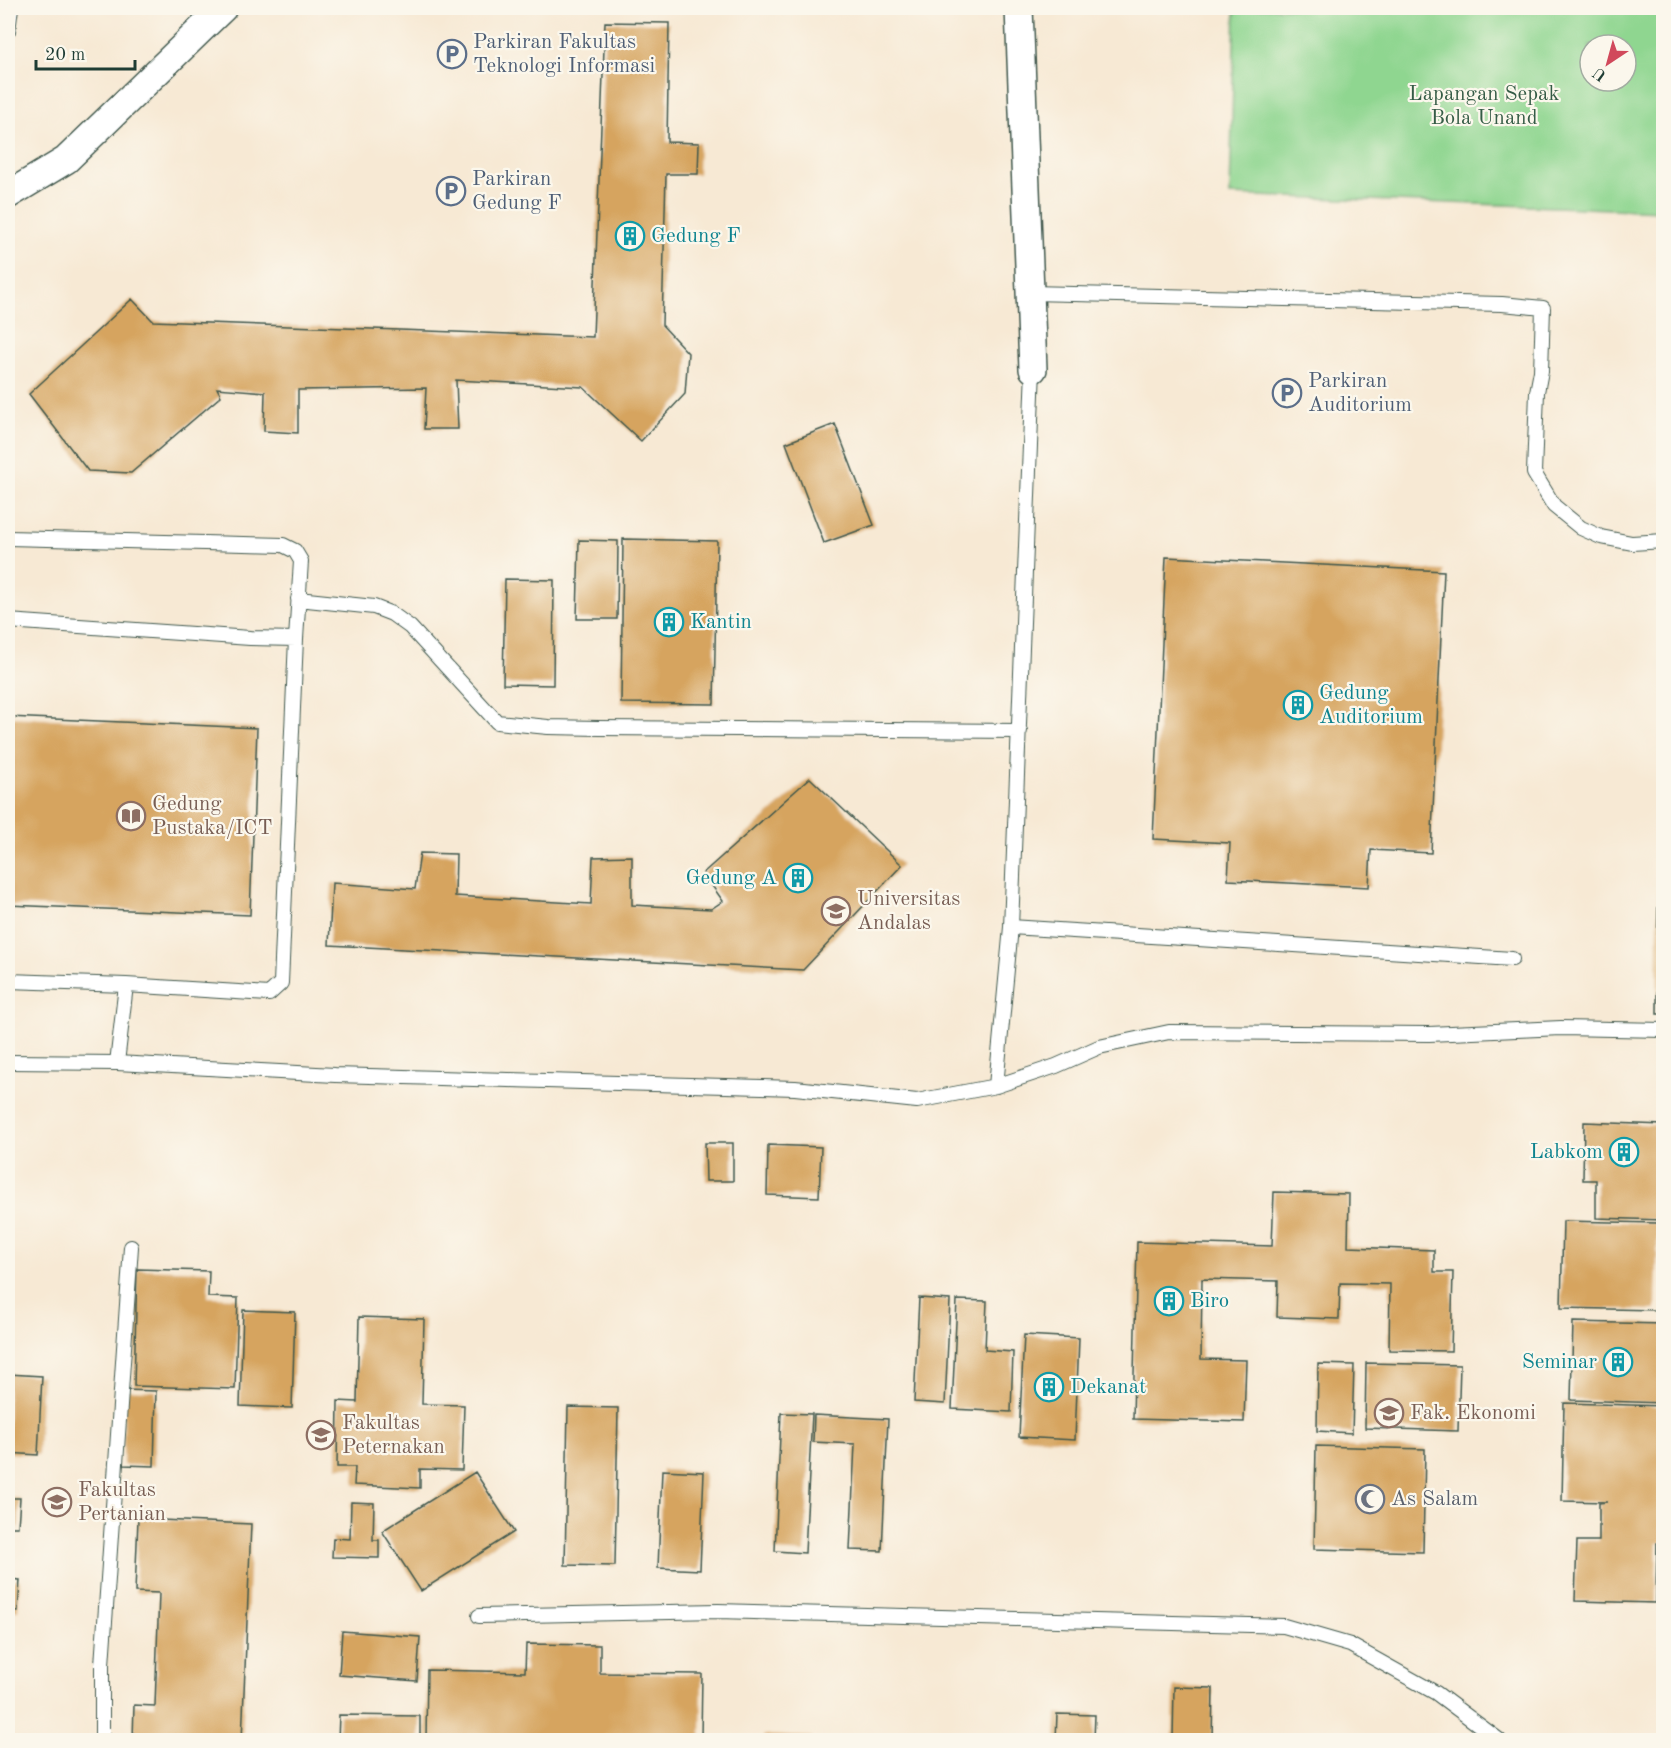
<svg xmlns="http://www.w3.org/2000/svg" width="1671" height="1748" viewBox="0 0 1671 1748" font-family="'Old Standard TT',serif">
	<style>
		.green { fill: #8fd690; stroke: #578a62; stroke-width: 1.5; fill-rule: evenodd }
		.building { fill: #d6a45f }
		.lines { fill: none; stroke-linecap: round; stroke-linejoin: round }
		.service-casing { stroke: #3f574c; stroke-width: 16 }
		.minor-casing { stroke: #3f574c; stroke-width: 30 }
		.service { stroke: #fff; stroke-width: 14 }
		.minor { stroke: #fff; stroke-width: 27 }
		.labels { text-anchor: middle; dominant-baseline: central; stroke-width: 4.5; stroke-linejoin: round; paint-order: stroke }
		.service-label { font-size: 21px; fill: #4e5e75; stroke: #fbf7ec; text-anchor: start }
		.park-label { font-size: 21px; fill: #355c46; stroke: #fbf7ec }
		.culture-label { font-size: 21px; fill: #0d838f; stroke: #fbf7ec; text-anchor: start }
		.education-label { font-size: 21px; fill: #785e54; stroke: #fbf7ec; text-anchor: start }
		.worship-label { font-size: 21px; fill: #5b616d; stroke: #fbf7ec; text-anchor: start }
	</style>
	<rect width="100%" height="100%" fill="#fbf7ec"/>
	<filter id="ink" filterUnits="userSpaceOnUse"><feTurbulence type="fractalNoise" baseFrequency=".0167" numOctaves="2"/><feDisplacementMap in="SourceGraphic" scale="12" xChannelSelector="R" yChannelSelector="G"/><feConvolveMatrix kernelMatrix="1 2 1 2 8 2 1 2 1" color-interpolation-filters="sRGB"/></filter>
	<filter id="wash" filterUnits="userSpaceOnUse"><feTurbulence type="fractalNoise" baseFrequency=".008" numOctaves="4" result="noise"/><feDisplacementMap in="SourceGraphic" scale="24" xChannelSelector="R" yChannelSelector="G"/><feGaussianBlur stdDeviation="1.35" result="paint"/><feColorMatrix in="noise" values="0 0 0 0 0 0 0 0 0 0 0 0 0 0 0 0 0 1.4 0 .05"/><feComposite in="paint" operator="in"/></filter>
	<g filter="url(#wash)">
		<rect width="100%" height="100%" fill="#f7e9d4"/>
		<!-- green -->
		<path class="green" d="M1235,8H1663V211L1230,195ZM1590,45H1626V81H1590Z"/>
		<g id="blocks">
			<!-- building -->
			<path class="building" d="M605,22L669,23L667,142L699,143L698,174H666L662,325L688,353L685,394L641,441L583,387L456,380L458,429H424L426,388L298,390V433L264,431L265,392L217,388L221,396L131,473L88,471L29,394L132,299L153,321L593,337Z
				M835,424L874,525L824,543L786,443Z
				M623,539L717,541L714,704L621,703Z
				M579,540L618,541L617,619H577Z
				M1166,557L1444,571L1431,853L1371,850L1369,887L1228,880L1230,843L1153,839Z
				M505,579L554,580L553,685L503,684Z
				M8,717L257,728L250,915L8,905Z
				M810,778L902,865L803,970L329,945L332,883L415,889L420,853L456,854L455,896L591,904L593,857L632,856V905L711,909L723,901L703,873Z
				M1658,875H1664V1014H1657Z
				M1584,1122L1664,1125V1220L1596,1218V1180H1583Z
				M705,1143H733V1181H706Z
				M768,1145L821,1147L819,1197L767,1195Z
				M1274,1192L1349,1194L1348,1247L1434,1250V1272H1453L1451,1351L1389,1350L1390,1284L1340,1283L1339,1319L1277,1317L1278,1281L1202,1279L1201,1359L1246,1360L1244,1422L1133,1419L1137,1242L1272,1246Z
				M1563,1221L1658,1223L1656,1310L1561,1308Z
				M137,1269L209,1271L208,1297L238,1298L235,1389L134,1386Z
				M919,1298L950,1300L945,1404L914,1402Z
				M957,1300L987,1301L985,1350L1013,1352L1011,1412L952,1409Z
				M243,1310L295,1312L292,1408L240,1406Z
				M359,1317L424,1319L422,1404L464,1405L462,1470L420,1469V1488L354,1485L355,1467H337L338,1401L357,1402Z
				M1573,1322L1664,1324V1403L1571,1400Z
				M1024,1335L1079,1338L1075,1440L1019,1437Z
				M1366,1363L1460,1365L1458,1431L1365,1428Z
				M1318,1364L1354,1365L1352,1433L1317,1431Z
				M8,1374L42,1376L38,1455L8,1453Z
				M124,1390L156,1391L154,1466L123,1465Z
				M1564,1403L1664,1406V1543H1657L1656,1603L1575,1601L1577,1541H1599V1503L1607,1502L1562,1501Z
				M568,1407L618,1408L615,1566L565,1565Z
				M781,1413L812,1414L805,1553L775,1551Z
				M814,1415L888,1419L882,1551L850,1550L855,1444L813,1442Z
				M1316,1446L1425,1449L1423,1552L1314,1549Z
				M662,1470L704,1472L700,1570L658,1568Z
				M475,1472L514,1532L421,1591L382,1531Z
				M8,1498H20L18,1527H8Z
				M351,1502L374,1503L373,1540H379V1558L332,1557L333,1538L350,1539Z
				M138,1519L251,1524L242,1740H133L134,1705L155,1706L159,1593L135,1592Z
				M8,1579L20,1580L18,1611L8,1610Z
				M342,1631L420,1637L417,1681L339,1675Z
				M526,1644L600,1645V1673L702,1674L701,1740H426L427,1670L525,1672Z
				M1174,1687L1213,1688L1212,1740L1173,1739Z
				M1057,1714L1095,1715L1094,1740H1056Z
				M339,1715L420,1716V1740H338Z
				M764,1735L812,1737V1740H763Z"/>
		</g>
	</g>
	<g filter="url(#ink)">
		<use href="#blocks" fill-opacity="0" stroke="#3f574c" stroke-width="1.5"/>
		<g class="lines">
			<!-- service casing -->
			<g class="service-casing">
				<path id="service" d="M8,31L11,8
					M1030,293L1502,304L1543,308L1541,371L1537,392L1534,473L1554,506L1581,528L1601,537L1632,543L1664,541
					M8,538L283,545L295,551L301,561L296,639L250,638L8,621
					M298,599L374,607L392,614L410,627L497,722L548,727L599,728L1020,731
					M1011,927L1512,959
					M8,981L126,985L117,1063
					M126,985L269,994L281,983L296,639
					M8,1062L117,1063L335,1075L795,1088L917,1101L996,1086L1056,1066L1099,1047L1169,1032L1429,1034L1561,1028L1664,1030
					M996,1086L1011,927L1033,369
					M479,1616L718,1611L1284,1626L1350,1645L1436,1693L1499,1740
					M102,1740V1665L131,1247"/>
			</g>
			<!-- minor casing -->
			<g class="minor-casing">
				<path id="minor" d="M1019,8L1033,369
					M8,195L66,160L223,8"/>
			</g>
			<!-- service -->
			<use href="#service" class="service"/>
			<!-- minor -->
			<use href="#minor" class="minor"/>
		</g>
	</g>
	<!-- icons -->
	<defs>
		<g id="parking-ring" transform="scale(1.5)"><circle r="9.5" fill="#fbf7ec" stroke="#5c6f8a" stroke-width="1.5"/><path d="M-3.5-5.5H1a3.5 3.5 0 0 1 0 7H-1V5.5H-3.5ZM-1-3.4V-.6H.8a1.4 1.4 0 0 0 0-2.8Z" fill="#5c6f8a"/></g>
		<g id="building-ring" transform="scale(1.5)"><circle r="9.5" fill="#fbf7ec" stroke="#0f9aa8" stroke-width="1.5"/><path d="M-4-6H4V6H1V3H-1V6H-4ZM-2.5-4.3h1.7v1.8h-1.7ZM.8-4.3h1.7v1.8H.8ZM-2.5-1h1.7V.8h-1.7ZM.8-1h1.7V.8H.8Z" fill="#0f9aa8"/></g>
		<g id="library-ring" transform="scale(1.5)"><circle r="9.5" fill="#fbf7ec" stroke="#8d6e63" stroke-width="1.5"/><path d="M-6-4Q-3-5.5-.7-3.5V5Q-3 3-6 4ZM6-4Q3-5.5 .7-3.5V5Q3 3 6 4Z" fill="#8d6e63"/></g>
		<g id="university-ring" transform="scale(1.5)"><circle r="9.5" fill="#fbf7ec" stroke="#8d6e63" stroke-width="1.5"/><path d="M0-5L7-2L0 1L-7-2ZM-4 1L0 2.5L4 1V4Q0 6-4 4Z" fill="#8d6e63"/></g>
		<g id="mosque-ring" transform="scale(1.5)"><circle r="9.5" fill="#fbf7ec" stroke="#6b7280" stroke-width="1.5"/><path d="M3.5-4.9A6 6 0 1 0 3.5 4.9A5 5 0 1 1 3.5-4.9Z" fill="#6b7280"/></g>
	</defs>
	<g fill-rule="evenodd">
		<use href="#parking-ring" x="452" y="54"/>
		<use href="#parking-ring" x="451" y="191"/>
		<use href="#building-ring" x="630" y="236"/>
		<use href="#parking-ring" x="1287" y="393"/>
		<use href="#building-ring" x="669" y="622"/>
		<use href="#building-ring" x="1298" y="705"/>
		<use href="#library-ring" x="131" y="816"/>
		<use href="#building-ring" x="798" y="878"/>
		<use href="#university-ring" x="836" y="911"/>
		<use href="#building-ring" x="1624" y="1152"/>
		<use href="#building-ring" x="1169" y="1301"/>
		<use href="#building-ring" x="1618" y="1362"/>
		<use href="#building-ring" x="1049" y="1387"/>
		<use href="#university-ring" x="1389" y="1413"/>
		<use href="#university-ring" x="321" y="1435"/>
		<use href="#mosque-ring" x="1370" y="1499"/>
		<use href="#university-ring" x="57" y="1502"/>
	</g>
	<g class="labels">
		<!-- service labels -->
		<g class="service-label">
			<text x="473" y="42">Parkiran Fakultas<tspan x="473" dy="24">Teknologi Informasi</tspan></text>
			<text x="472" y="179">Parkiran<tspan x="472" dy="24">Gedung F</tspan></text>
			<text x="1308" y="381">Parkiran<tspan x="1308" dy="24">Auditorium</tspan></text>
		</g>
		<!-- park labels -->
		<g class="park-label">
			<text x="1484" y="94">Lapangan Sepak<tspan x="1484" dy="24">Bola Unand</tspan></text>
		</g>
		<!-- culture labels -->
		<g class="culture-label">
			<text x="651" y="236">Gedung F</text>
			<text x="690" y="622">Kantin</text>
			<text x="1319" y="693">Gedung<tspan x="1319" dy="24">Auditorium</tspan></text>
			<text x="777" y="878" text-anchor="end">Gedung A</text>
			<text x="1603" y="1152" text-anchor="end">Labkom</text>
			<text x="1190" y="1301">Biro</text>
			<text x="1597" y="1362" text-anchor="end">Seminar</text>
			<text x="1070" y="1387">Dekanat</text>
		</g>
		<!-- education labels -->
		<g class="education-label">
			<text x="152" y="804">Gedung<tspan x="152" dy="24">Pustaka/ICT</tspan></text>
			<text x="857" y="899">Universitas<tspan x="857" dy="24">Andalas</tspan></text>
			<text x="1410" y="1413">Fak. Ekonomi</text>
			<text x="342" y="1423">Fakultas<tspan x="342" dy="24">Peternakan</tspan></text>
			<text x="78" y="1490">Fakultas<tspan x="78" dy="24">Pertanian</tspan></text>
		</g>
		<!-- worship labels -->
		<g class="worship-label">
			<text x="1391" y="1499">As Salam</text>
		</g>
	</g>
	<!-- margin -->
	<rect width="1671" height="1748" fill="none" stroke="#fbf7ec" stroke-width="30"/>
	<!-- north arrow -->
	<g transform="translate(1608 63) rotate(216)"><circle r="28" fill="#fbf7ec" stroke="#a3ada2" stroke-width="1.5"/>
	<path d="M0-4.5L10 22L0 15L-10 22Z" fill="#d1495b"/>
	<text y="-9" font-size="16" font-weight="bold" text-anchor="middle" fill="#1f3d34">U</text>
	</g>
	<!-- scale -->
	<path d="M36 60v9h99v-9" fill="none" stroke="#1f3d34" stroke-width="3"/>
	<text x="45" y="60" font-size="18" fill="#1f3d34" stroke="#fbf7ec" stroke-width="4.5" paint-order="stroke">20 m</text>
</svg>
